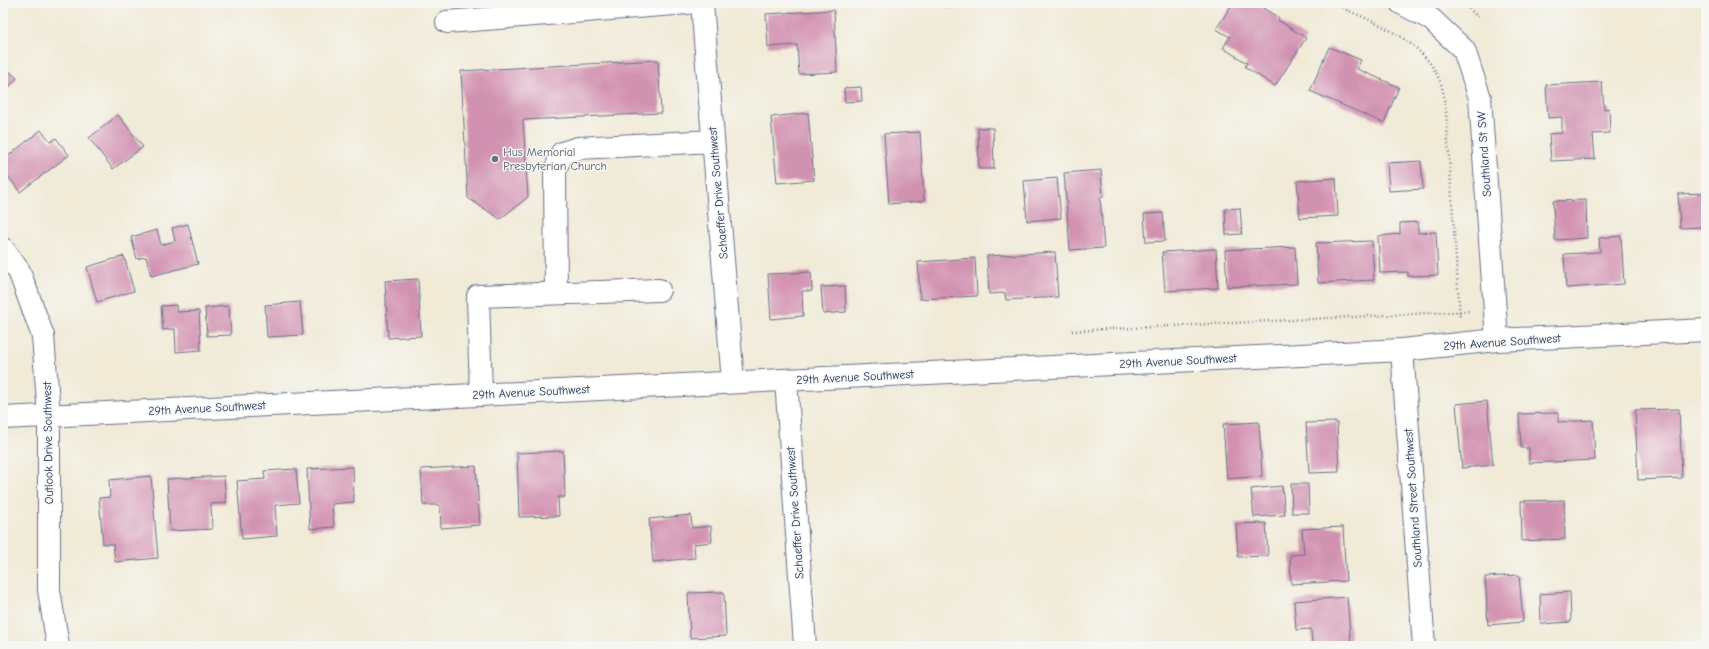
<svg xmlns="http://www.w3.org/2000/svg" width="1709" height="649" viewBox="0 0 1709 649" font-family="'Comic Neue',sans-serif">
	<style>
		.building { fill: #d191b0 }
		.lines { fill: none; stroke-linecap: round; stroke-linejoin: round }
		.minor-casing { stroke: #667088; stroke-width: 24 }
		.path { stroke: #667088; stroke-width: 2.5; stroke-dasharray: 1 3; stroke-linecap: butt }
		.minor { stroke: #fff; stroke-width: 22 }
		.worship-dot { fill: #6b7280; stroke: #f6f6f2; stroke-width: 1.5 }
		.labels { text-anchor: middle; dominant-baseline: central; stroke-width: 3; stroke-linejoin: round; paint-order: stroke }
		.worship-label { font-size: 12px; fill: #5b616d; stroke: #f6f6f2; text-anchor: start }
		.street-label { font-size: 12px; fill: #1b2f5e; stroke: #f6f6f2 }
	</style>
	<rect width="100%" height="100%" fill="#f6f6f2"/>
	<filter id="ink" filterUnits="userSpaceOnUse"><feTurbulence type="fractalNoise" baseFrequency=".025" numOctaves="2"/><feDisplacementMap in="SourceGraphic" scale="8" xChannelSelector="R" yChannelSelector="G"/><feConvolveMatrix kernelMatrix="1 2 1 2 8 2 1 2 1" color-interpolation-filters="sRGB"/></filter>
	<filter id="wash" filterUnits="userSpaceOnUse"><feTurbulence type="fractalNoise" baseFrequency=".012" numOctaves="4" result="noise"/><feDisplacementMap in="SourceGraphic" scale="16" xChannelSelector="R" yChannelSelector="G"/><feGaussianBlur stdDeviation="0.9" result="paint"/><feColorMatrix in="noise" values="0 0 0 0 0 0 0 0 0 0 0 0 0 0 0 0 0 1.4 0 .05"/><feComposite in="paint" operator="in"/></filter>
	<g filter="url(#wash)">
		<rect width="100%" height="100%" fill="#f0ead7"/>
		<g id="blocks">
			<!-- building -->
			<path class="building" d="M944,3H966V6L944,7Z
				M1233,3H1255L1279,18L1278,20L1306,38L1275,86L1245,67L1247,63L1223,48L1230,37L1216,29Z
				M834,10L837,72L799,74L797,45L768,47L766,14Z
				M1329,47L1361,60L1357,69L1399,87L1384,123L1310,91Z
				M658,60L661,113L523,120L528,197L500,219L468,198L461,71Z
				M3,66L17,78L3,94Z
				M1602,82L1604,109L1609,108L1610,133L1593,134L1595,159L1551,161L1549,134L1562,133V117L1548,118L1546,85Z
				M861,87L862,101L845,102L844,88Z
				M808,113L814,180L777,183L771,117Z
				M118,115L143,147L113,169L89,138Z
				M978,128H993L994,169H979Z
				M41,130L51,142L56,138L69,155L20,192L3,170V160Z
				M920,132L924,201L889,204L884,134Z
				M1421,161L1423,189L1389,191L1387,163Z
				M1101,170L1103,197H1100L1104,248L1070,250L1064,173Z
				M1057,178L1061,218L1027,221L1024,181Z
				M1336,178L1338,216L1300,218L1297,181Z
				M1706,193V227L1680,228L1678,194Z
				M1586,200L1587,238L1555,240L1553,201Z
				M1240,208L1242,234L1226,235L1225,209Z
				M1163,213L1165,241L1146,242L1144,214Z
				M1418,222V233L1436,232L1438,275L1408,276V272L1380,273L1378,236L1400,234V223Z
				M188,224L198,264L151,276L146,257L137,259L131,237L157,230L161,245L175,241L172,228Z
				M1621,236L1624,284L1566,288L1564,254L1600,252L1599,238Z
				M1372,241L1374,280L1318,283L1316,243Z
				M1295,247L1297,284L1227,287L1225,250Z
				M1216,249L1218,288L1165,291L1162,252Z
				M1055,252L1058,297L1006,300L1005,293L989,294L987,256Z
				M124,256L134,291L97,302L87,267Z
				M975,258L977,296L920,299L918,262Z
				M811,272L812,291H802L803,316L771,319L768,274Z
				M418,279L421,336L388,338L385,281Z
				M845,286L846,312L823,314L821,287Z
				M300,302L303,335L267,337L265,305Z
				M176,305L177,312L199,311L201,350L176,352L175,329L163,330L161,306Z
				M229,306L231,335L207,336L205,308Z
				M1487,401L1493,465L1462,468L1456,404Z
				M1679,409L1682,478L1638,480L1635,410Z
				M1558,413V422L1593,420L1595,460L1529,463V448H1521L1519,414Z
				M1259,422L1262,476L1227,479L1223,424Z
				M1337,422L1339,472L1309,473L1306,423Z
				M563,451L565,497H558L559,516L519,517L517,453Z
				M476,466L480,525L441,528L440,505H423L421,469Z
				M353,467L354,502L332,504L334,527L310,529L307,469Z
				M296,469L299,503L275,505L277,536L242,539L237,481L265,479L264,471Z
				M151,476L158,558L115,562L113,544H103L99,498L110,497L109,480Z
				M224,476L226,503L211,504L212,529L170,531L167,479Z
				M1291,484H1308L1309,513H1292Z
				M1282,486L1285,515L1254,517L1251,489Z
				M1564,500L1565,539L1522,541L1521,501Z
				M691,515L692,528L711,526L712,542L694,544L695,558L653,562L649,519Z
				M1266,523L1268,556L1238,557L1236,524Z
				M1343,527L1346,581L1291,584L1290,555L1304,554L1302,529Z
				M1519,575L1523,622L1488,625L1485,577Z
				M724,592L726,636L690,638L688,593Z
				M1570,592L1571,622L1541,624L1540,594Z
				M1347,597L1351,646H1312L1311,629L1296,630L1294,601Z"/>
		</g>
	</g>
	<g filter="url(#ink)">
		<use href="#blocks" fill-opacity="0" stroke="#667088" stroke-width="1"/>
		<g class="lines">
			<!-- minor casing -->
			<g class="minor-casing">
				<path id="minor" d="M702,3L733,382
					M1401,3L1431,19L1464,50L1480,98L1497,340
					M447,22L687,3
					M3,249L19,271L43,336L49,416V590L58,646
					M556,293L555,171L562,153L578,148L713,141
					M1402,350L1424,646
					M786,380L805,646
					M481,395L478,296L659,290
					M3,418L1402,350L1497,340L1706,330"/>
			</g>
			<!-- path -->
			<path class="path" d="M1332,3C1371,22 1420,36 1439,79C1444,89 1444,101 1446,112L1460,318
				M1463,3L1479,18
				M1072,331L1470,311"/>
			<!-- minor -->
			<use href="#minor" class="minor"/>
		</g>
	</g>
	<!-- markers -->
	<circle class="worship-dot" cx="495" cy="159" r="4"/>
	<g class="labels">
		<!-- worship labels -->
		<g class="worship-label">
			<text x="503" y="152">Hus Memorial<tspan x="503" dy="14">Presbyterian Church</tspan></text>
		</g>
		<!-- street labels -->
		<g class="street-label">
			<text transform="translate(1484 154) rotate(-94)">Southland St SW</text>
			<text transform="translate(718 193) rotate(-95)">Schaeffer Drive Southwest</text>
			<text transform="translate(1502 342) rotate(-4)">29th Avenue Southwest</text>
			<text transform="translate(1178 361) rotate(-3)">29th Avenue Southwest</text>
			<text transform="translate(855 377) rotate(-3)">29th Avenue Southwest</text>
			<text transform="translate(531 392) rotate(-3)">29th Avenue Southwest</text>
			<text transform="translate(207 408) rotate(-3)">29th Avenue Southwest</text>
			<text transform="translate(48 443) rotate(-91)">Outlook Drive Southwest</text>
			<text transform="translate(1413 498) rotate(-94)">Southland Street Southwest</text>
			<text transform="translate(795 513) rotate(-94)">Schaeffer Drive Southwest</text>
		</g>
	</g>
	<!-- margin -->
	<rect width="1709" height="649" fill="none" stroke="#f6f6f2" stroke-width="16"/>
</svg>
